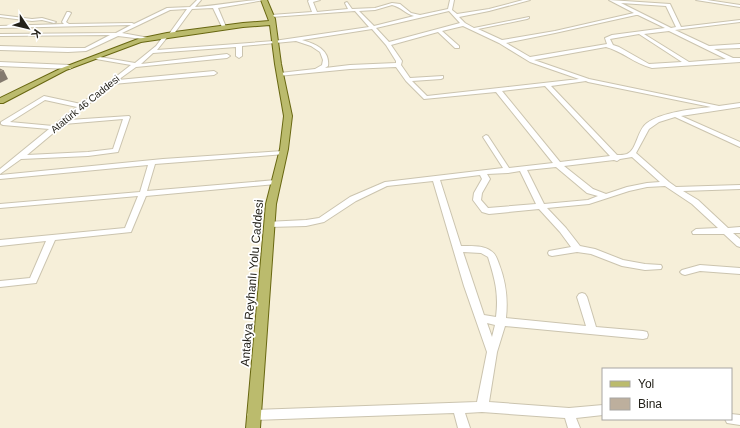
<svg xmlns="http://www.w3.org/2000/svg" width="740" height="428" viewBox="0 0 740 428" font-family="Helvetica,sans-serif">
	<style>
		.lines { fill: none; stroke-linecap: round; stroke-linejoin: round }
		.minor-casing { stroke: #cbc4af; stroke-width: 2 }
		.major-casing { stroke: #686711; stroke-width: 2 }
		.minor { fill: #fff; fill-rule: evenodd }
		.major { fill: #bbbb6d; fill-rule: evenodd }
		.shaded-wall { fill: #847a6e }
		.building { fill: #bdaf9d; stroke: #847a6e }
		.labels { text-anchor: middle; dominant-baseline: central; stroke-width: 3.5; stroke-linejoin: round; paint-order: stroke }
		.far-street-label { font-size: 10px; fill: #232119; stroke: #fff }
		.street-label { font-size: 12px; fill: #232119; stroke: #fff }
	</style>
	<rect width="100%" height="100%" fill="#f6efd9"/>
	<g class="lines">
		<!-- minor casing -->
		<g class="minor-casing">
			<path id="minor" d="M197,0H201L195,7C218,6 241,0 264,0L218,8L226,27L224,28L222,27L213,8L192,9L173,35H169L157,50L274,41L369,27L355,11L271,17L269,16L271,15L312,12L308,1L309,0H320L313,2L317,12L348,9L345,3L347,2L352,9L375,8L392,3L400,4L411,13L420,15L448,9L450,0H454L452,10L457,14L489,9L523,0H530L489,11L459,17L465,23L474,28L529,17V18L527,19L478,29L502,40L555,31L634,13L609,0L670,4L681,27L740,20V22L675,30L709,46L740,44V48L714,49L733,58H740V62L652,68C635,64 622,51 606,47L534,60L589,79L719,106L740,103V107L681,116L740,142V147L675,117L659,122L649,129L636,153L669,182L676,187L740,185V189L683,191L698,200L728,228L740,227V233H733L740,239V247L737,246L724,234H693L692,232L696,229L718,228L692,204L665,186L647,187L629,191L589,204L547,208L566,228L580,246L595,249L623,260L645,264L661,265L662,267L661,269L645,270L622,266L591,254L577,252L552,256L549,255L548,253L549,251L571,247L560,232L539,209L489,214L482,212L473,200L474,193L482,179L480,175L440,180L461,246C471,246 483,245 491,251C496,254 497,259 499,264C506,282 508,299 506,318L586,326L577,297L579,294L582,293L585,294L587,297L596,327L643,331L647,332L648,335L647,338L643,339L505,326L497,352L489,402L569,408L603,405V415L576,418L580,428H568L565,418L482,412L465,413L470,428H458L454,413L253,420L249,419L247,415L249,411L253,410L477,402L487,352L464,286L433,181L387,186L356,201L324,222L306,226L269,227L266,226L265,224L266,222L306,220L319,218L350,197L385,182L503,168L483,137L486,135L488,136L509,168L553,163L496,92L424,99L406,81L396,67L350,69L278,76L277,75L280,73L315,69L322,65L323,60L320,52L311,46L296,41L242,46V56L239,58L236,56V47L153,53L141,64L227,54L230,56L227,58L136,67L118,80L214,71L217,73L214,75L113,84L69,120L129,116L130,117L118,152L88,156L21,159L0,174V169L49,129L3,125L1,124V122L44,96L81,104L131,65L96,59L94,58V56L135,63L156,46L165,34H169L187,9L170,10L122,33L149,38H151V40L118,36L86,51L68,52L0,50V46L68,48H85L110,35L0,36V34L116,33L131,25L0,28V26L64,24L62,22L67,12H69L71,13L66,22L69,24L132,23L134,24L167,8L190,7ZM621,3L666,6L676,27L671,28ZM392,5C401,7 406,14 414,16L374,26L359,11L375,10ZM449,11L460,23L389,42L376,28ZM636,15H638L665,28L612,35L605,38L607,44L530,57L506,43L555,33ZM463,26L499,43L530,62L579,79L427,96L412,81L441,79L443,78V76L410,78L401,65L402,61L391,45L438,32L455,48H459V46L442,31ZM372,29L386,45L396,61V63L350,65L325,68L328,66C330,50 316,44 302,40ZM669,31L726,59L689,62L644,34ZM639,34L682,62L649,64L619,47L613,45L610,39ZM586,81L588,82L711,107C693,109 662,112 647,123C637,130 637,150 627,154C624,155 620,155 617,155L551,86ZM545,86L610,156L560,162L502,91ZM45,100L77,107L53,126L10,122ZM123,119L113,149L88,152L27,155L64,124ZM632,157L660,182L647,183L627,187L606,194L593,189L564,166L614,160L617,161L620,159ZM556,167L587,193L598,196L588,200L544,204L527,170ZM520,171L536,204L488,208L481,200L482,193L490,179L487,174L508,173ZM463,252L481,253L488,257C495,279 499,294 496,317L484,315ZM487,323L495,325L492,337Z
				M696,0H707L740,5V7Z
				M0,15L32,19L42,18L56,22L54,23L42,20L32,21L0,17Z
				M0,62L70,65L73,67L70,69L0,66Z
				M283,151L286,153L285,154L155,164L147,191L276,180L280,182L276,184L146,196L131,232L55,240L36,283L0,287V281L30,278L46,241L0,246V240L125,228L138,196L0,208V204L140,192L148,165L0,179V175L163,159Z
				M700,265L740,268V274L700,271L685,275L682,274L680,272L682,270Z
				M731,414L740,415V425L727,423L725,419H731Z"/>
		</g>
		<!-- major casing -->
		<g class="major-casing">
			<path id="major" d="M261,0H267L275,19L281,64L292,116L288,149L276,204L260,428H246L266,204L280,149L284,116L275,64L270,25L243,27L141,42L66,70L3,103H0V98L62,68L138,39L167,33L243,23L269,21Z"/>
		</g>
		<!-- minor -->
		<use href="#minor" class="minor"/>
		<!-- major -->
		<use href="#major" class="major"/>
	</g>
	<!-- shaded-wall -->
	<path class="shaded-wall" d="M4,71L8,79L0,83V72Z"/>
	<!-- building -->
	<path class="building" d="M0,69L4,71L0,72Z"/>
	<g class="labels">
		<!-- far-street labels -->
		<g class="far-street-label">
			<text transform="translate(85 104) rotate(-39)">Atatürk 46 Caddesi</text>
		</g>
		<!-- street labels -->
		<g class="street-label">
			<text transform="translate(252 283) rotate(-85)">Antakya Reyhanlı Yolu Caddesi</text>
		</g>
	</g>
	<!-- legend -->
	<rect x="602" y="368" width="130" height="52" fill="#ffffff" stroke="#a7a6a3"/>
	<rect x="610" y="381" width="20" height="6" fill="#bbbb6d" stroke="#a7a6a3"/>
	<text x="638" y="388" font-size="12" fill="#232119">Yol</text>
	<rect x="610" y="398" width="20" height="12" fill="#bdaf9d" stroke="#a7a6a3"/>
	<text x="638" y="408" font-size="12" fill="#232119">Bina</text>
	<!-- north arrow -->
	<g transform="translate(28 28) rotate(125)" stroke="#ffffff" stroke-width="3" paint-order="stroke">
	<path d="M0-3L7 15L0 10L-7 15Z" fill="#232119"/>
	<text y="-6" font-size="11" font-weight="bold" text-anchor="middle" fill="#232119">K</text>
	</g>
</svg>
